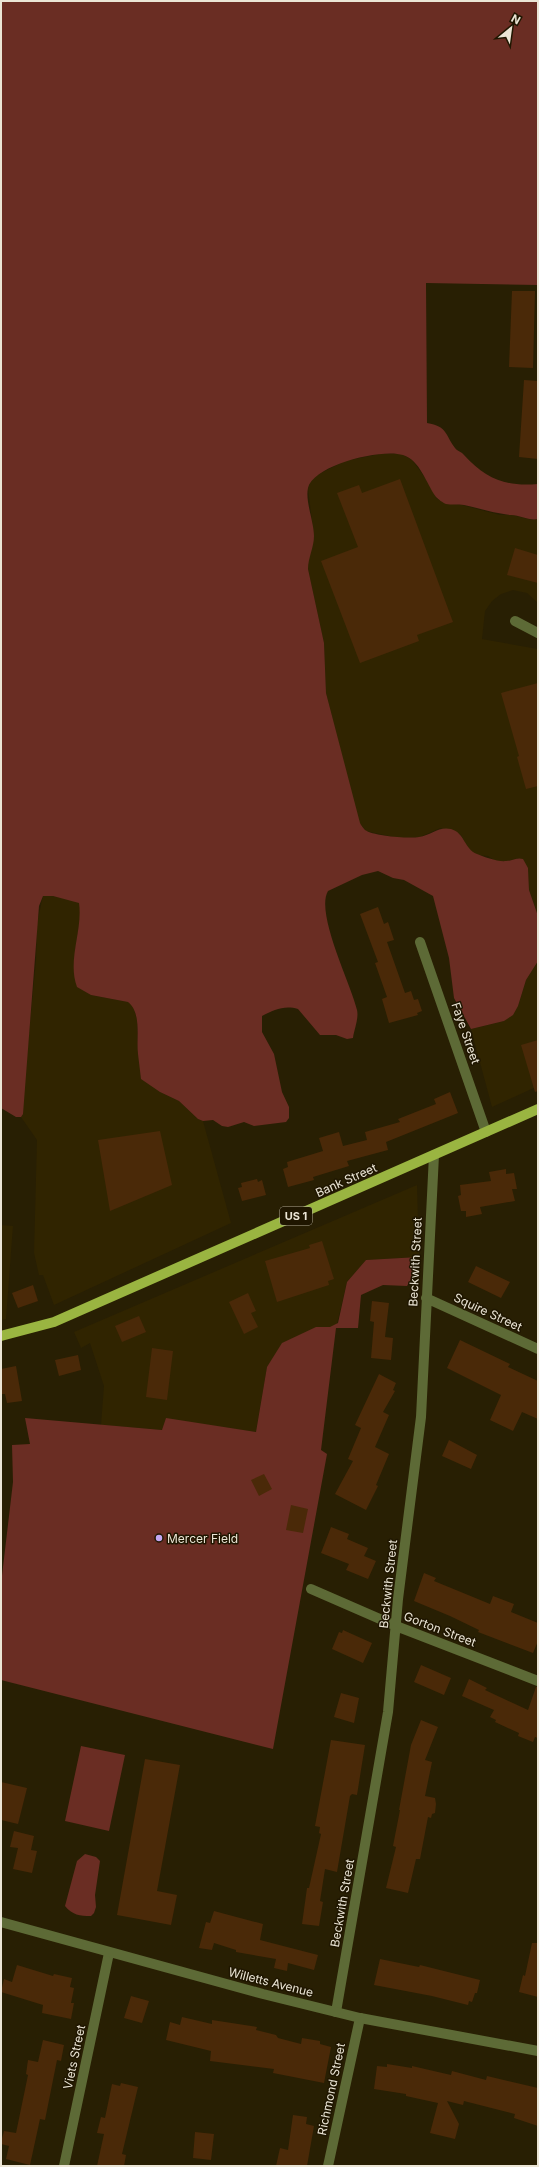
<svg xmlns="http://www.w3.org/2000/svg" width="539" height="2167" viewBox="0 0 539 2167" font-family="Inter,sans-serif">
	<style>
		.built { fill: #302400 }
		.green { fill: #6a2d23 }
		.building { fill: #4a2908 }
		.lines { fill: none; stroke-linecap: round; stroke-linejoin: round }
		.minor { stroke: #5d6a36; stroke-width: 10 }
		.tertiary { stroke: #5d6a36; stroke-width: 10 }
		.primary { stroke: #9ab541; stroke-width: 10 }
		.poi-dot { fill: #c3a7f2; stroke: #1f1600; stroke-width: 1.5 }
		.labels { text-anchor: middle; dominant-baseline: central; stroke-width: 3; stroke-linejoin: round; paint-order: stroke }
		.shield { fill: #1f1600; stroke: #aea795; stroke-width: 1 }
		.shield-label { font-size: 11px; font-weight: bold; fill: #ebe5d5 }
		.street-label { font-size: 12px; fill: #ebe5d5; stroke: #1f1600 }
		.poi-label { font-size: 12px; fill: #ebe5d5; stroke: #1f1600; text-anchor: start }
	</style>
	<rect width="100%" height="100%" fill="#281f03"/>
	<!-- built -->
	<path class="built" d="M380,454H402L412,460L432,487L436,498L445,503L462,505L500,515H512L533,520L538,519V603L527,593L513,590L501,594L492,601L485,611L482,639L538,649V916L529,890L528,868L518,858L508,861L497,862L488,856L477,855L468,849L461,835L440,828L420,837L398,838L366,831L359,823L326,693L324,643L308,569V558L314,537L308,489L311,480L315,476L345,461Z
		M43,896H53L79,902L81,913L75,951L76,982L91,995L129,1002L133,1005L137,1020L138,1053L160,1092L179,1101L198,1119L203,1121L231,1223L54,1305L43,1275H39L34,1253L37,1140L21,1117L36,960L37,923Z
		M538,961V1086L492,1107L471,1029L504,1021L518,1006L526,980Z
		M417,1185L419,1257L366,1260L347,1282L336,1328L267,1367L256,1432L166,1419L163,1430L101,1425L104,1386L90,1343L81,1348L74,1332Z
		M1,1225L13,1226L6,1319L1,1320Z"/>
	<!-- green -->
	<path class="green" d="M1,1H538V285L426,283L427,423C448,427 444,433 455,448C457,451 462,452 464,455C486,479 506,487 538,484V519C529,521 520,515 511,515C493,513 482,509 464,505C458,504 451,505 446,504C443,503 438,499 436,497C426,483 420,460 403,455C382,448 313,465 308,488C305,501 314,522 314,536C314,547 308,558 308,569L324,643L326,693L360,823C361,825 363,828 365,830C373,836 409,839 419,837C431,835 439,826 451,829C465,833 464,849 477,854C484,857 498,862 506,861C513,861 516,857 523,859L528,868L529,890L538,916V961L526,980L518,1006L513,1015L504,1021L471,1029L454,998L449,958L433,896L404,880L393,878L378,871L362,875L328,891C315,913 351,984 357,1010C359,1018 354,1030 353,1038L347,1039L336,1035H320L298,1009C284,1005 274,1010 262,1016V1032L274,1054L282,1092L289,1107V1118L286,1122L254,1126L244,1122L228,1127L222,1126L213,1120L203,1121L198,1119L179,1101L160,1092L141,1079C140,1071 139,1062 138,1054C136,1038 142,1013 128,1002L91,995L77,987C67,960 83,930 79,903L53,896H43L39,906L23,1114L21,1117H16L1,1108Z
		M419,1257L415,1272L407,1286L383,1285L361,1295L358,1328H336L321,1450L327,1454L273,1749L1,1680V1584L13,1482L12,1445L30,1444L25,1418L162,1430L166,1418L256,1432L267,1367L282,1343L316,1327H330L338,1323L347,1282L366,1260Z
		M81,1746L125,1755L109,1831L65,1821Z
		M85,1854L96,1857L100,1861L95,1895L96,1907L94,1913L91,1916C80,1916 72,1915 65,1906L77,1861Z"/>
	<!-- building -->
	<path class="building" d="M512,291H535L533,368L509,367Z
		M524,380L538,381V459L519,457Z
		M400,479L453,622L417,635L419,641L360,663L321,561L358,547L337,493L359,485L362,493Z
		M515,548L538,555V583L507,575Z
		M538,683V786L526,789L517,757L519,756L501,693Z
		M378,907L384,924L388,922L394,940L387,942L405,993L411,991L414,1000L418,999L422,1011L417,1013L418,1015L389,1023L382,999L387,997L375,963L378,962L360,914Z
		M538,1040V1091L535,1092L521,1045Z
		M450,1092L458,1113L386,1142L388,1150L347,1161L349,1166L313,1177L314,1180L288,1187L283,1169L288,1167L287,1162L323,1151L319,1138L339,1132L343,1146L367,1140L365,1132L400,1122L398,1119L436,1104L434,1099Z
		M160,1131L172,1185L110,1211L98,1140Z
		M506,1169V1174L514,1173L517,1189H512L515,1201L480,1207L482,1214L466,1217V1211H461L458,1196L461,1195L460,1185L491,1181L489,1172Z
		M257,1179L258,1182L262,1180L266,1195L242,1201L238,1188L242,1187L241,1183Z
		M322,1241L334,1279L328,1281L329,1285L277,1302L265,1261L310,1248L309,1245Z
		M476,1266L510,1282L501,1298L468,1282Z
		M33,1285L38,1301L18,1308L12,1293Z
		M248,1293L256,1311L251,1313L258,1327L244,1334L229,1302Z
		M372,1301L389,1303L385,1337L393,1338L391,1360L371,1358L374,1322L370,1321Z
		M139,1316L146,1332L122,1342L115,1326Z
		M460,1340L510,1364L508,1367L538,1381V1419L522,1412L513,1431L490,1420L501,1395L447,1368Z
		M152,1348L173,1351L167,1400L146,1397Z
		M78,1355L81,1370L59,1376L55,1360Z
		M16,1366L22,1401L7,1403L5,1394H1V1369Z
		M379,1374L396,1383L393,1390L395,1391L383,1412L389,1415L375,1447L389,1454L376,1485L378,1486L366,1510L335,1494L353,1461L348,1459L361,1428L355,1425Z
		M449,1440L477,1455L471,1469L442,1456Z
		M264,1474L272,1489L259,1496L251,1480Z
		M291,1505L308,1509L303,1533L286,1530Z
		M331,1527L349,1534L347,1539L368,1548L364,1556L376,1561L368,1579L346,1570L349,1564L321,1553Z
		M424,1573L436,1578L434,1581L490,1604L493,1596L514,1604L511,1612L538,1623V1641L533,1653L478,1632L479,1630L450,1616L414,1601Z
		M343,1630L372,1643L363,1663L332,1649L339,1632L342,1633Z
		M421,1665L451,1678L444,1695L414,1682Z
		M469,1679L487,1688L485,1690L528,1710L536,1687H538V1738L535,1737L533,1742L518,1736L519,1733L495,1722L496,1720L490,1717L494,1710L462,1696Z
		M341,1693L359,1698L354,1723L334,1717Z
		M421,1720L438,1727L425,1760L432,1762L425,1796L435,1798L436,1804L435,1813L432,1814L431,1818L428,1817L420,1859H416L408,1893L386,1888L396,1847L393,1846L400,1810H399L411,1745Z
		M331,1740L365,1745L357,1795L352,1794L350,1796L337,1872L325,1869L320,1901L323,1902L319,1926L302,1924L307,1888H309L321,1834L319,1833L320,1827L315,1826Z
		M145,1759L180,1765L157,1891L177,1895L171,1925L117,1915Z
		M1,1782L27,1788L18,1824L1,1820Z
		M14,1831L34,1836L31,1850L37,1851L32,1873L13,1869L18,1848L10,1847Z
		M214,1911L263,1924L260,1940L318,1955L314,1970L288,1963L287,1971L274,1968L276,1959L236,1952V1950L214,1943L212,1950L199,1948L206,1922L210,1923Z
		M532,1943H538V1997L519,1992L523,1975L525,1976Z
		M380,1959L419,1967L420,1965L480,1980L477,1993H475L472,2002L469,2001L468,2005L432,1996L374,1985Z
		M17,1965L53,1976L54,1974L72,1978L70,1987L74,1988L71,2003H74L71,2019L42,2013L43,2005L1,1992L4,1979L12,1982Z
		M131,1996L149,2001L142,2023L124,2018Z
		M182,2017L212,2024V2020L257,2027L256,2030L276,2035L278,2038L301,2044L302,2038L320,2041V2044L331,2047L324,2083L273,2073L274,2069L210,2061L211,2051L166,2040L170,2022L180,2025Z
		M43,2040L64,2045L61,2061L57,2060L45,2120L40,2119L30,2165L6,2159L9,2146L1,2144V2142L4,2131L16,2133L28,2075L26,2074L28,2060L38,2062Z
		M387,2064L412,2068V2066L451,2075L452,2071L486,2080L487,2076L538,2088V2126L514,2118L515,2114L464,2101L463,2105L447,2101L459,2124L455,2139L430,2133L438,2103L406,2096V2094L374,2089L377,2066L387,2067Z
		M121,2083L138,2087L122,2154L126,2155L124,2166H97L104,2134L97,2133L101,2117L105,2118L112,2084L120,2086Z
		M293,2115L307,2117L306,2124L314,2126L307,2166H276L280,2148L288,2150Z
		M195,2132L214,2134L211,2160L193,2158Z"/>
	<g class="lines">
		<!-- minor -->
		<path class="minor" d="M515,621L538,633
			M420,942L486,1132
			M426,1298L538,1349
			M311,1589L396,1626L538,1681
			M336,2012L388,1712L398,1599L421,1417L434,1155
			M64,2166L109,1953
			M328,2166L360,2018"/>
		<!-- tertiary -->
		<path class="tertiary" d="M1,1922L263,1994L360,2018L538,2051"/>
		<!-- primary -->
		<path class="primary" d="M1,1336L54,1322L538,1109"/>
	</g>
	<!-- markers -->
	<circle class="poi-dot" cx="159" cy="1538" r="4"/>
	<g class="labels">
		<!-- shield labels -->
		<rect class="shield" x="280" y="1207" width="32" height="18" rx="3"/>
		<g class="shield-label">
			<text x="296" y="1216">US 1</text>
		</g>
		<!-- street labels -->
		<g class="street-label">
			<text transform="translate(466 1033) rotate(71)">Faye Street</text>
			<text transform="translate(346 1180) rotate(-24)">Bank Street</text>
			<text transform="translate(415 1262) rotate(-87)">Beckwith Street</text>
			<text transform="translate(488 1312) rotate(25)">Squire Street</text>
			<text transform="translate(388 1584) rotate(-84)">Beckwith Street</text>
			<text transform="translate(440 1629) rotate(21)">Gorton Street</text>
			<text transform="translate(342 1903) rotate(-80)">Beckwith Street</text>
			<text transform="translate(271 1982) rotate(14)">Willetts Avenue</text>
			<text transform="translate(74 2057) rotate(-78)">Viets Street</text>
			<text transform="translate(331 2089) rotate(-78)">Richmond Street</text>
		</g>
		<!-- poi labels -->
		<g class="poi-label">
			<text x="167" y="1538">Mercer Field</text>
		</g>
	</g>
	<!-- border -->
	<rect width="539" height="2167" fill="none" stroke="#ebe5d5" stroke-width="4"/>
	<!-- north arrow -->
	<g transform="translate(511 28) rotate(29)" stroke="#1f1600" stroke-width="3" paint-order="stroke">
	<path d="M0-3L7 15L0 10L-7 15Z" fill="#ebe5d5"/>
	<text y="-6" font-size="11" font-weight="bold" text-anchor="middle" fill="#ebe5d5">N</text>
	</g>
</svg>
